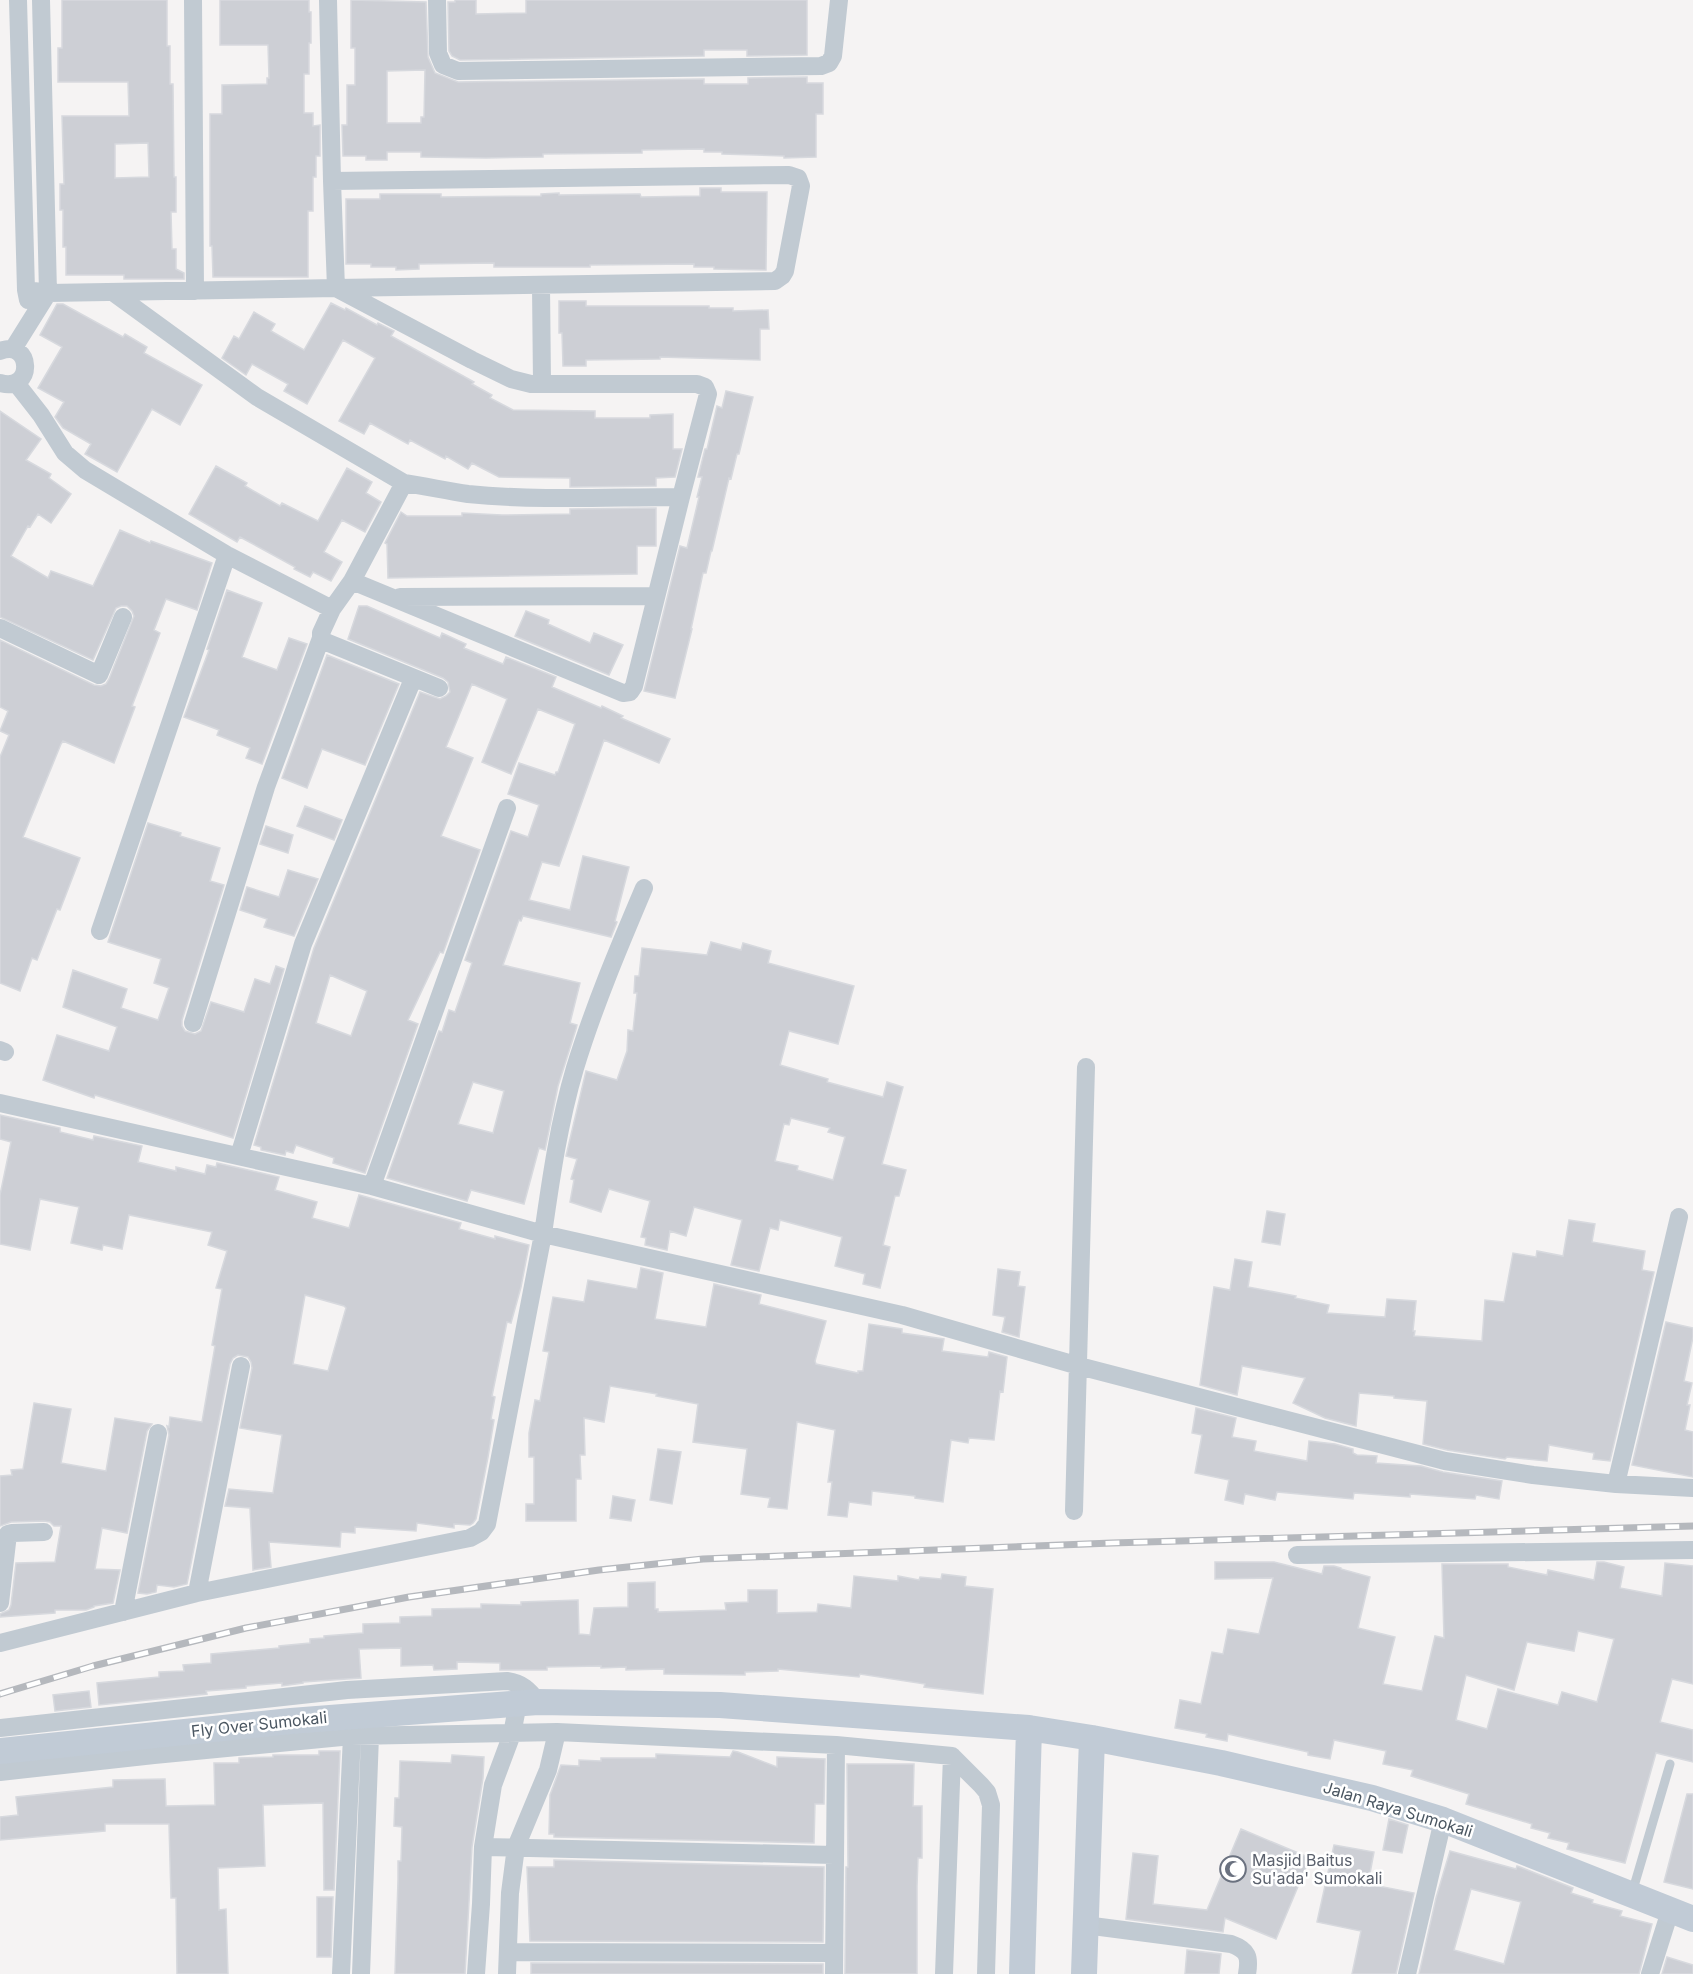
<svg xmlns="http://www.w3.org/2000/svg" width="1693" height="1974" viewBox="0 0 1693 1974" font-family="Inter,sans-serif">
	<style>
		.building { fill: #cdcfd5; stroke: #d7d9de; stroke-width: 1.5; fill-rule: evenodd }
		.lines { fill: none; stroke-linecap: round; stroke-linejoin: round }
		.lane { stroke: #c1cad2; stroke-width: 9 }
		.street { stroke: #c1cad2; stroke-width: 18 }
		.secondary { stroke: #c1cbd6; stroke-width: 26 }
		.rail-casing { stroke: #b5b8bd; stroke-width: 7 }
		.rail { stroke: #fff; stroke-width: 4.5; stroke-dasharray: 14; stroke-linecap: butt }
		.labels { text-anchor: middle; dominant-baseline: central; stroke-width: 5; stroke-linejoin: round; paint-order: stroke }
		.street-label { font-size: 16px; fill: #4a5661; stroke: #fff }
		.worship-label { font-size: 16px; fill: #5b616d; stroke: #fff; text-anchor: start }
	</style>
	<rect width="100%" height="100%" fill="#f5f3f3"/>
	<!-- building -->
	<path class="building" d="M62,0H167V46H170V84H173L174,177H176V212H171L172,249H176V269L184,273V279H124V275H66V247H63V210H60V184H64L62,116H129L128,82H58V48H62ZM148,143L149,177L115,178V144Z
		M220,0H309V12H311V43H309V74H304V113H313V126L320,125V156H316V177H313V211H308V277H213L212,246H210V114H222V85L267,84V78H269L268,45H220Z
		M351,0L426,2L428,57L435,73L458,82L704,79V84H748V78L807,77V83H823V114H816V157L784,158V156L722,154V152H704V149L642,150V153L543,154V157L486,158L421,157V152H387V160H366V156H343L342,125H347V85H355V48H351ZM425,70L424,117H421V123H387V71Z
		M455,0H476V14L526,13V0H807V55L747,56V50H704V56L460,60L452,56L449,51L448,2H455Z
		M700,188H721V192H767L766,270L714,269V267H694V264L590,265V267H494V263L419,264V269L396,270V267H371V264H346V199H380V194H441V197L541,196V194L559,193V195L640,194L641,197L700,196Z
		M559,301H586V306H709V308H733V311L768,310L769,329H760V360L660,357V359L586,360V366H563L562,333H559Z
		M331,303L345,310L346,308L377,325L378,323L394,331L391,336L474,382L472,384L492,395L490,398L513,410L595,411V418H650V415L673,414V449H682L675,477L656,478V486L574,487H570V478L499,477L472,463L468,469L446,456L445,459L410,440L408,444L370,423L364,434L339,421L375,358L343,340L307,404L284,391L288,384L252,364L246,375L222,358L234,336L239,339L254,312L275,324L271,331L304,350Z
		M57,304H63L123,337L125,334L147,347L144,353L202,385L180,425L152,409L117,472L85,454L91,444L63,428L55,417L64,402L38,388L62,347L40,335Z
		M726,391L753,397L739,454H737L731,479L729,478L712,551H711L706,573H703L691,629H692L675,698L644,691L680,546L687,548L699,497H697L702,477H698L705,449H707L717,406L722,408Z
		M0,411L41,439L26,460L51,474L49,478L71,494L51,523L38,514L30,527L28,526L11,556L48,578L51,571L93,586L120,530L150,543L151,541L212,563L197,610L166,599L154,630L160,633L132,706L135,707L114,763L63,741L61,744L23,837L80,858L60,910L57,909L37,960L32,958L20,991L0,983V757L9,735L0,731L8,711L0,707V640L94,685L101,686L106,684L109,679L134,616L132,611L127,606H121L116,608L93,660L0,617Z
		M216,466L247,483L245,486L280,506L282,503L318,521L347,468L372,482L366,493L381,502L365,532L342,520L324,552L342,562L331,581L313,572L310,577L294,569L295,567L240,537L237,542L189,514Z
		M656,508V546H637V574L388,578L387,544L385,543L401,512L407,516H462V513L502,515L570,514V509Z
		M227,590L262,603L242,657L277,670L289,638L307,644L262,764L246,758L250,748L217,735L219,730L184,717L209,650L207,649Z
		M359,606H367L440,638L442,633L466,644L464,648L503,664L506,657L556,677L552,687L601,708L602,706L623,716L621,718L670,739L659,763L604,740L559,866L542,862L529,900L570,910L583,856L629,867L615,921L617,922L611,937L523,916L521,921L519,920L503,965L580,983L570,1023L577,1025L576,1029L558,1086L545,1150L539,1148L524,1204L471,1190L467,1201L387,1178L439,1031L442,1032L449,1010L455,1012L472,963L465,960L511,831L528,837L539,805L508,794L519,763L555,775L556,772H558L575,724L538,709L511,774L482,762L507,699L472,684L446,747L473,758L441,836L480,850L443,953L440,952L408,1020L418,1024L365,1173L333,1163L334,1158L296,1145L293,1153L286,1151L285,1155L261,1150V1147L254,1145L314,948L420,692L440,699L446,696L450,692L448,682L443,678L348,639ZM330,975L367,991L351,1036L316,1023ZM473,1082L504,1091L493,1133L458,1124Z
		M526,611L549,620L548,624L590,643L594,633L623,645L609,675L515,636Z
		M327,655L399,684L365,765L322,749L307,788L282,778Z
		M305,806L342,820L334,840L297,826Z
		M148,823L181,833L180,836L220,848L210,881L224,885L182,1020V1026L185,1031L195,1034L201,1031L211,1002L244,1012L255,979L270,984L276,966L284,969L233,1138L95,1095L94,1098L43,1080L57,1035L109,1051L117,1027L63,1007L73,970L127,989L121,1008L158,1020L169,988L154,983L161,959L108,942Z
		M266,826L293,835L288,853L260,844Z
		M288,870L318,879L294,936L264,927L267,919L240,910L247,887L279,897Z
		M711,942L741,950L743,943L771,951L768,963L854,986L838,1044L789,1031L780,1065L828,1079L827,1082L883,1097L887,1082L903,1087L882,1164L906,1170L899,1196H895L883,1245L890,1247L880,1288L863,1284L865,1274L835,1266L842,1237L780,1220L778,1230L770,1228L759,1271L731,1265L742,1220L694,1207L686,1236L670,1231L667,1250L645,1245L646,1238L641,1237L650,1201L609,1189L601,1212L570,1202L574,1180L571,1179L577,1159L566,1156L586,1071L617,1080L627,1051L628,1030L633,1031L637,993H634L635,976H639L642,948L707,955ZM791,1118L830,1128L828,1132L845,1137L833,1180L797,1170L798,1166L775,1161L784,1124L789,1125Z
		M0,1115L60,1128V1132L93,1140L94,1136L142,1146L138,1162L176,1171V1167L205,1174L207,1165L216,1167L217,1163L279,1177L275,1190L317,1202L312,1218L349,1228L359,1195L461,1223L459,1229L495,1239V1236L529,1245L521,1287L511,1323L507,1322L492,1396L495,1397L491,1419L494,1420L488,1457L476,1519L473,1523L470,1525L454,1524V1528L417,1523L416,1531L355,1527V1533L341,1532L340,1547L269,1542L271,1567L253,1570L250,1508L225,1506L229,1489L273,1493L282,1435L240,1428L252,1368L251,1362L248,1357L238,1355L233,1358L230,1364L187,1584L174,1587L157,1585L156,1592L147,1594L138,1593L169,1435L167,1426L169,1427L170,1417L202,1422L215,1346L212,1345L222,1289L216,1288L227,1251L208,1245L212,1232L129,1215L122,1249L103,1245L102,1250L71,1243L79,1207L40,1199L30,1250L0,1244V1195L11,1142L0,1139ZM305,1295L344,1306L346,1308L328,1371L293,1364Z
		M1267,1211L1285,1214L1280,1245L1262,1242Z
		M1569,1220L1595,1224L1592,1242L1645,1251L1642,1270L1654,1272L1610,1461L1593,1459L1594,1453L1549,1445L1547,1461L1507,1457L1505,1459L1447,1450L1423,1444L1427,1401L1394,1398V1396L1359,1393L1356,1426L1325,1418L1293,1403L1305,1378L1242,1366L1237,1395L1200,1385L1214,1287L1230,1290L1235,1259L1252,1262L1248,1287L1296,1296L1295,1298L1329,1305L1327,1313L1385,1317L1387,1299L1416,1301L1413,1331H1415L1414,1336L1482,1341L1485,1300L1504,1302L1513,1253L1536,1257L1537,1251L1563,1256Z
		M641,1268L663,1273L655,1319L706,1327L714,1284L761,1295L759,1304L826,1321L815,1361L816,1364L858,1373V1371H863L869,1324L902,1329V1333L944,1339L942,1351L988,1357L989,1352L1007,1357L1003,1392L1000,1391L994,1440L969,1438L968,1443L951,1440L943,1502L915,1498V1496L872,1491L871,1505L849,1502L847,1517L828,1515L832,1482H828L835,1430L797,1422L787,1509L768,1507L770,1498L741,1494L747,1449L693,1442L698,1404L656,1396L657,1394L610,1386L604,1422L584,1418L585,1455H580L581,1479H576V1521H526V1504H534V1457H529V1433L535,1400L540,1401L549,1352L543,1351L553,1297L584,1302L588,1280L637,1289Z
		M998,1269L1020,1272L1018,1286L1025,1287L1019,1337L1002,1332L1005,1317L993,1315Z
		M1666,1322L1693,1328V1337L1684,1381L1692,1383L1687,1405H1690L1685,1430L1693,1432V1477L1632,1465Z
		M34,1403L71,1409L61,1463L106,1471L115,1418L152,1424L147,1431L127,1533L102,1528L95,1569L120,1570L113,1603L94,1606V1607L86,1610H55V1613L0,1617V1614L9,1610L11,1605L16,1563L55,1562L61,1526H54L50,1522L44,1521L11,1522L0,1526V1476L12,1475L11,1470L23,1469Z
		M1196,1408L1236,1418L1232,1437L1256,1441L1254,1451L1307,1461L1309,1441L1335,1444L1353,1449V1453L1357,1455L1377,1456L1376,1463L1421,1466L1443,1472L1502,1481L1499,1499L1476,1495L1475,1499L1410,1494V1497L1354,1493L1353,1499L1277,1492L1275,1500L1245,1494L1243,1504L1225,1500L1229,1480L1195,1473L1202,1435L1192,1433Z
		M658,1449L681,1452L672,1504L650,1500Z
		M613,1496L635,1500L631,1521L610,1518Z
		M1215,1562H1274L1322,1574L1324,1566H1334L1341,1568V1569L1370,1577L1358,1628L1395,1637L1383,1684L1422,1691L1435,1636L1444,1638L1442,1564H1508V1567L1547,1575L1548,1570L1594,1580L1597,1562H1604L1624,1567L1620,1588L1662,1596L1665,1563L1693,1566V1684L1672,1679L1660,1722L1693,1730V1762L1656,1753L1625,1863L1567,1849L1569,1843L1548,1838L1550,1833L1531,1828L1532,1824L1466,1804L1469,1794L1411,1776L1413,1770L1383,1764L1386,1751L1334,1740L1330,1759L1308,1755V1752L1228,1734L1227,1741L1206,1737L1207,1734L1175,1728L1180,1700L1201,1704L1212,1652L1223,1654L1228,1629L1259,1634L1273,1578L1215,1579ZM1578,1631L1614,1639L1597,1702L1562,1692L1558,1705L1498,1689L1487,1729L1456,1720L1466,1675L1514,1690L1527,1642L1574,1651Z
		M942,1574L966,1577L965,1586L993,1589L983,1694L924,1687L925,1684L860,1674L859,1677L778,1669V1671L745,1672V1675L664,1674V1669L626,1670V1667L601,1668V1666L547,1667V1670H500V1663L457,1662V1669L434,1670L433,1665L401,1666V1648L359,1649L361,1678L303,1682V1683L282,1686V1683L246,1686V1688L206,1691L207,1694L99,1705L97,1683L159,1677V1672L184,1671L183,1665L211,1663V1654L279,1648V1646L310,1643V1639L324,1638V1636L363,1633V1624L400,1623V1617L432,1616V1609L481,1608V1604L521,1605V1602L578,1600L579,1634L590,1635L594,1608L628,1607V1583L655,1582V1609H658V1612L726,1610L725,1603L748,1602V1590H777V1613L817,1612L818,1604L851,1608L854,1576L898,1581V1576L919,1580L920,1577L941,1579Z
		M89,1691L91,1707L55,1711L53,1695Z
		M319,1751H340L334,1890H324L323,1803L263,1805L265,1866L218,1868L219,1910L226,1909L228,1974H177L176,1898H171L169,1824H105V1831L0,1840V1817L18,1815L16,1797L113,1787V1780L165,1779L166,1806L215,1805L214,1763H239V1758L273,1757V1755H319Z
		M733,1751L738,1752L777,1767V1757L825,1759L824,1804H815L814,1843L554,1837V1834H549L550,1795L561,1765L579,1766V1760L601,1761V1758H656V1754L730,1757Z
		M452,1755L484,1757L483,1778L472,1847L465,1974H395L398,1880V1861H401L402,1827L394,1826L395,1798H399L400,1761L451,1763Z
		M847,1764H914L913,1806H922V1858H918L917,1886V1974H845L846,1867H848Z
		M1687,1794H1693V1889L1664,1882Z
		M1389,1819L1408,1825L1402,1853L1383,1850Z
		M1241,1829L1310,1858L1276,1939L1225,1918L1223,1932L1126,1919L1133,1853L1158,1856L1153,1904L1207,1910Z
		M1334,1845L1374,1852L1368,1884L1414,1893L1396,1974H1352L1361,1931L1317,1922Z
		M1450,1851L1516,1869L1517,1866L1520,1867L1573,1888L1571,1893L1593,1900L1592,1903L1622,1911L1620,1916L1652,1924L1639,1974H1419L1436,1898ZM1471,1889L1521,1902L1504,1964L1454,1950Z
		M554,1860L824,1867L823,1942L530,1941L527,1867H554Z
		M317,1897H333L331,1957H317Z
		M1187,1950L1221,1954L1219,1974H1185Z
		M1667,1957L1693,1965V1974H1662Z
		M531,1963L823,1964V1974H531Z"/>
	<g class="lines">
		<!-- lane -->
		<path class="lane" d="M1632,1893L1670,1764"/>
		<!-- street -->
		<path class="street" d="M18,0L26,290L28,300
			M193,0L195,291
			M328,0L332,181
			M437,0L438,53L443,65L458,71L821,66L829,63L833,56L839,0
			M789,175L798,178L801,186L785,271L782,276L775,281L336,288L332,181Z
			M541,286L542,384
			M26,290L48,293L336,288L472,360L511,379L531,384H697L705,387L708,394L681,497L634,686L630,692L623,693L352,581
			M114,293L257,397L404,483
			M13,349L48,293L41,0
			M0,351C32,338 35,393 0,383
			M16,383L41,415L65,453L85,470L227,555L332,609L352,581L404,483C425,486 447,491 468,494C538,501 610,497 681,497
			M400,597L656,596
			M332,609L321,633V640L439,688
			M0,628L99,675L123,617
			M644,888C619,947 594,1006 575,1068C559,1122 551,1178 543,1234L902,1315L1079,1366L1445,1461L1533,1475L1616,1484L1693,1488
			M100,931L227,555
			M193,1023L266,787L321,638
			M0,1050L5,1052
			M0,1103L372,1186L543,1234L487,1524L481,1532L470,1538L197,1593L0,1643
			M239,1156L303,944L413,679
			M372,1186L507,808
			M1616,1484L1679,1217
			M1074,1511L1086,1067
			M1297,1555L1693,1550
			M197,1593L241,1366
			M0,1603L8,1534L12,1533L44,1532
			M123,1612L158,1433
			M0,1728L347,1690L507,1681C522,1683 529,1690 538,1702
			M0,1772L154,1755L352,1736L557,1732L836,1745L952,1756L981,1785L987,1792L991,1805L986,1974
			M483,1847L834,1855
			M1085,1925L1231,1944C1248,1950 1250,1957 1247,1974
			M508,1952L834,1953
			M341,1974L352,1736
			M361,1974L370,1736
			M476,1974L481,1904L483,1847L493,1785L512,1734L518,1703
			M507,1974L510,1893L516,1847L548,1770L557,1732
			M834,1974L836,1745
			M944,1974L952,1756
			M1407,1974L1443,1820
			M1650,1974L1670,1911"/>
		<!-- secondary -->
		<path class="secondary" d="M0,1751L291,1721L538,1702L720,1705L1029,1728L1092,1738L1221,1763L1372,1798L1443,1820L1693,1919
			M1022,1974L1029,1728
			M1084,1974L1092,1738"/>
		<!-- rail casing -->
		<g class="rail-casing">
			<path id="rail" d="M0,1694L93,1666L246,1628L409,1597L599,1570L703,1559L1112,1543L1693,1526"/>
		</g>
		<!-- rail -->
		<use href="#rail" class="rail"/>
	</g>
	<!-- icons -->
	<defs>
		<g id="mosque-ring" transform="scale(1.35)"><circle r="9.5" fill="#fff" stroke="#6b7280" stroke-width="1.5"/><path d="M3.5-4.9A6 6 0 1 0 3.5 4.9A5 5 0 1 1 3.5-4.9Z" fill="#6b7280"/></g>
	</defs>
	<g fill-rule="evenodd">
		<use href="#mosque-ring" x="1233" y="1869"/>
	</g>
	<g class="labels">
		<!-- street labels -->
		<g class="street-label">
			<text transform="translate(259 1724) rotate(-6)">Fly Over Sumokali</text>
			<text transform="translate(1398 1809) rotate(17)">Jalan Raya Sumokali</text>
		</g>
		<!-- worship labels -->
		<g class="worship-label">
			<text x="1252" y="1860">Masjid Baitus<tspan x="1252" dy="18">Su'ada' Sumokali</tspan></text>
		</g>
	</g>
</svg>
